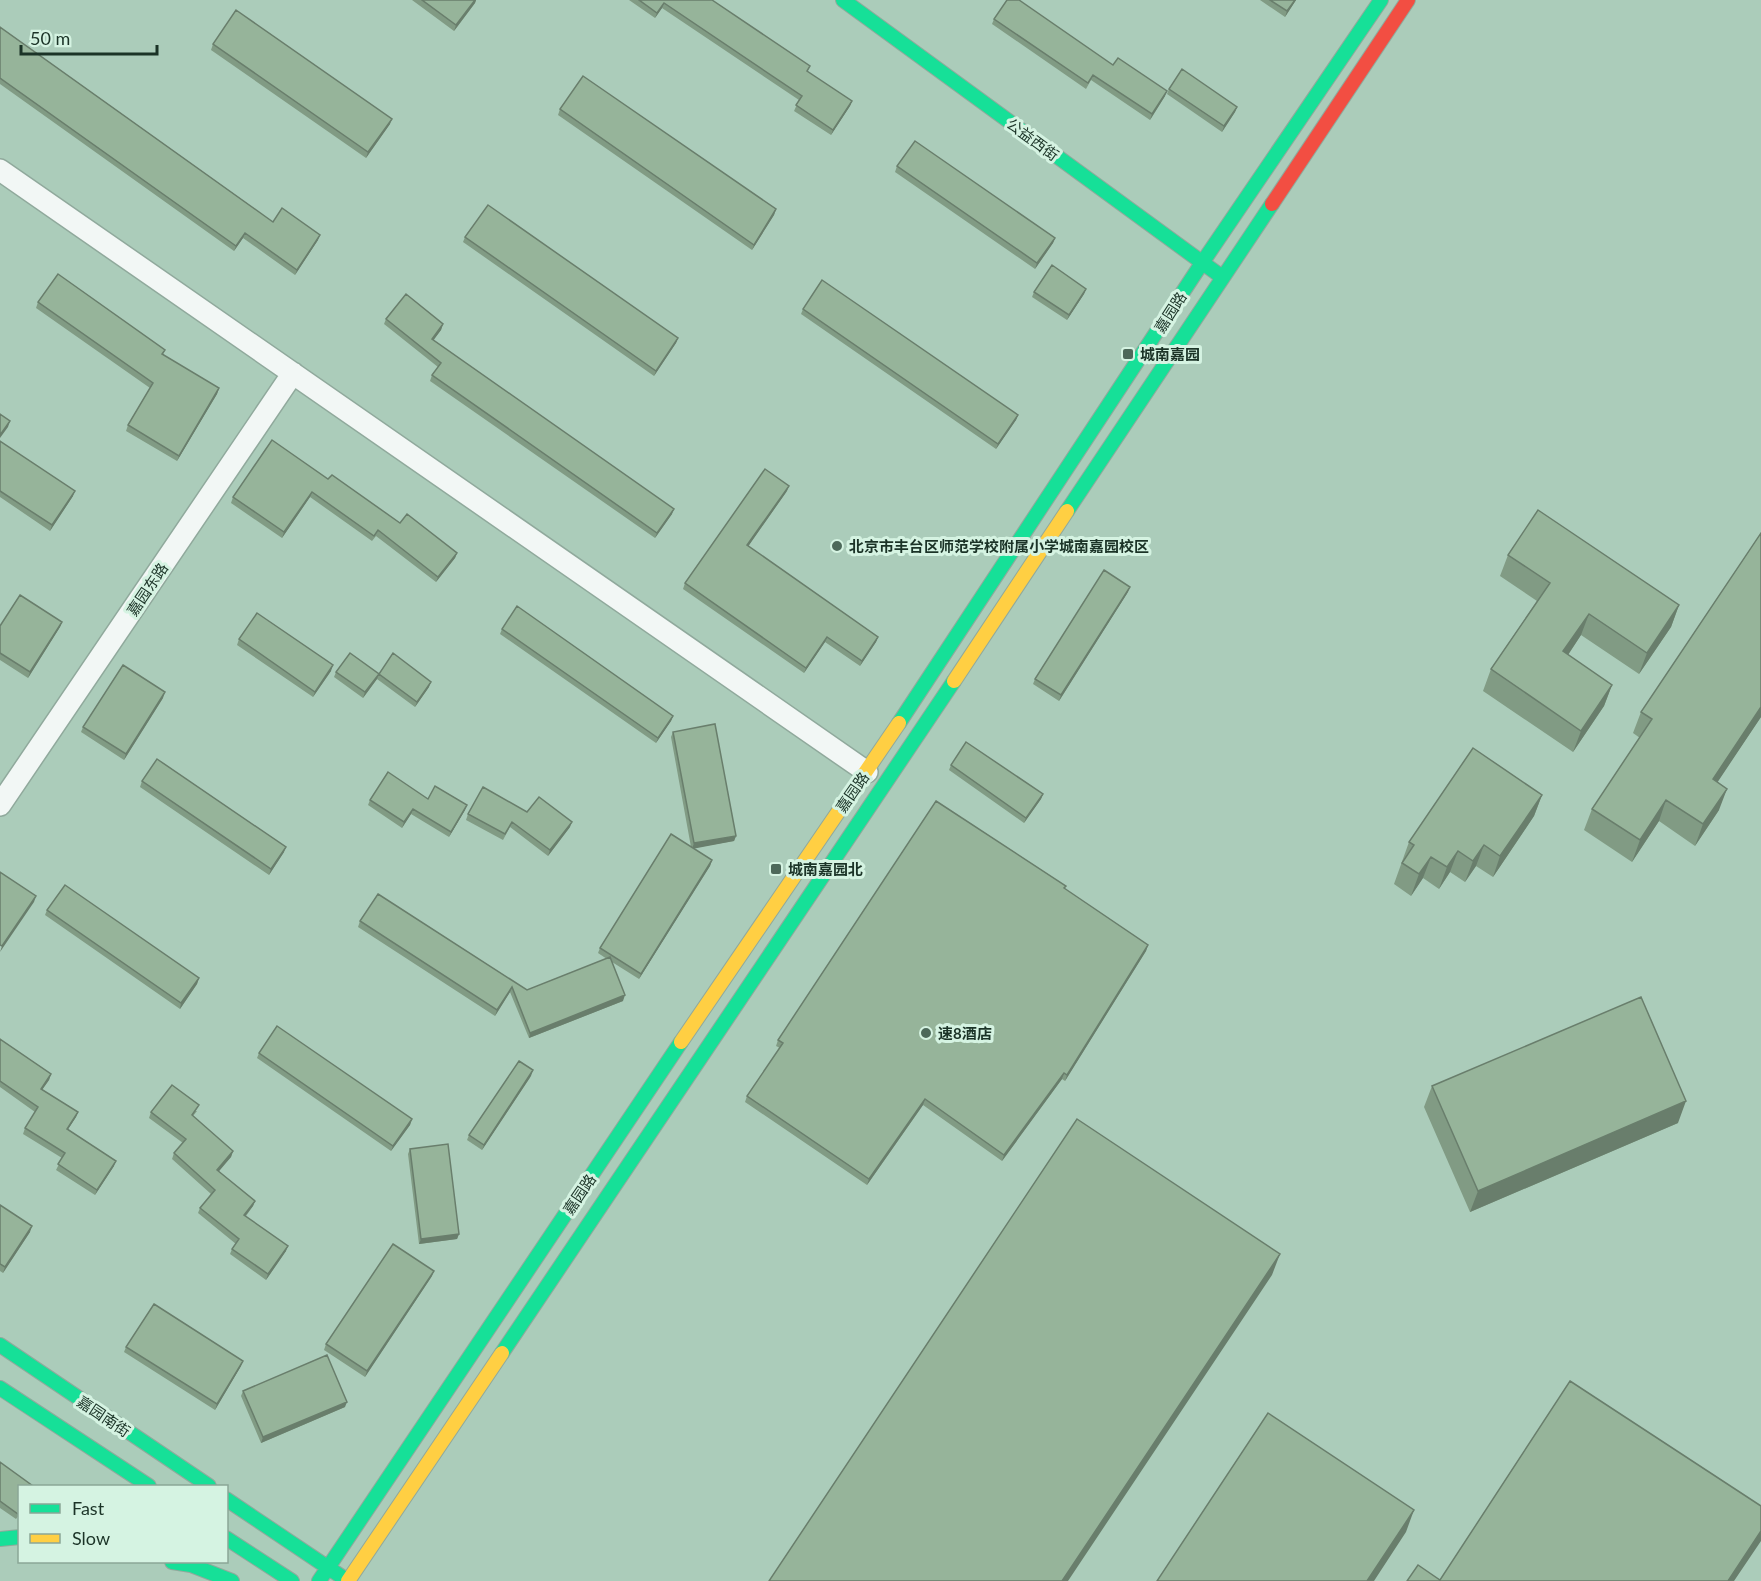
<svg xmlns="http://www.w3.org/2000/svg" width="1761" height="1581" viewBox="0 0 1761 1581" font-family="Lato,'Noto Sans SC',sans-serif">
	<style>
		.lines { fill: none; stroke-linecap: round; stroke-linejoin: round }
		.street-casing { stroke: #90a99c; stroke-width: 24 }
		.fast-casing { stroke: #90a99c; stroke-width: 16 }
		.slow-casing { stroke: #90a99c; stroke-width: 16 }
		.jam-casing { stroke: #90a99c; stroke-width: 16 }
		.street { stroke: #f2f7f5; stroke-width: 21 }
		.fast { stroke: #16e098; stroke-width: 14 }
		.slow { stroke: #ffcf43; stroke-width: 14 }
		.jam { stroke: #f24e42; stroke-width: 14 }
		.wall { fill: #819b84 }
		.shaded-wall { fill: #697e6c }
		.building { fill: #96b49a; stroke: #697e6c; stroke-width: 1.5 }
		.poi-dot { fill: #4d695a; stroke: #d5f3e2; stroke-width: 2 }
		.labels { text-anchor: middle; dominant-baseline: central; stroke-width: 6; stroke-linejoin: round; paint-order: stroke }
		.street-label { font-size: 15px; fill: #1b3327; stroke: #d5f3e2 }
		.poi-label { font-size: 15px; font-weight: bold; fill: #1b3327; stroke: #d5f3e2; text-anchor: start }
	</style>
	<rect width="100%" height="100%" fill="#abccba"/>
	<g class="lines">
		<!-- street casing -->
		<g class="street-casing">
			<path id="street" d="M0,170L867,772
				M0,805L293,373"/>
		</g>
		<!-- fast casing -->
		<g class="fast-casing">
			<path id="fast" d="M843,0L1218,274
				M1067,511L1272,204
				M899,723L1202,263L1381,0
				M0,1345L209,1486
				M502,1353L954,681
				M0,1388L149,1486
				M226,1499L345,1579
				M226,1538L292,1581
				M0,1539L20,1537
				M172,1562L191,1565L232,1581
				M319,1581L681,1042"/>
		</g>
		<!-- slow casing -->
		<g class="slow-casing">
			<path id="slow" d="M954,681L1067,511
				M681,1042L899,723
				M348,1581L502,1353"/>
		</g>
		<!-- jam casing -->
		<g class="jam-casing">
			<path id="jam" d="M1272,204L1408,0"/>
		</g>
		<!-- street -->
		<use href="#street" class="street"/>
		<!-- fast -->
		<use href="#fast" class="fast"/>
		<!-- slow -->
		<use href="#slow" class="slow"/>
		<!-- jam -->
		<use href="#jam" class="jam"/>
	</g>
	<!-- wall -->
	<path class="wall" d="M412,0H476L475,3L454,31Z
		M629,0H712L808,72L852,101L850,106L831,135L794,111L799,100L662,8L655,18Z
		M1260,0H1296L1285,17Z
		M994,19L1113,65L1165,96L1150,120L1091,80L1086,89L992,24Z
		M0,27L273,222L318,240L295,275L243,238L234,251L0,84Z
		M213,44L390,124L366,158L211,50Z
		M1169,89L1237,107L1235,112L1222,132L1167,94Z
		M560,109L776,209L774,215L752,250L558,115Z
		M897,166L1055,238L1053,243L1035,269L895,172Z
		M465,237L678,338L676,343L654,376L463,242Z
		M1086,289L1084,294L1067,320L1032,297L1034,292Z
		M38,302L165,350L163,355L219,388L217,394L177,461L126,431L128,425L150,388L36,308Z
		M803,309L1018,415L1016,420L996,449L801,314Z
		M386,319L443,324L441,330L433,340L672,514L655,538L430,381L432,375L438,367L384,324Z
		M0,441L73,496L50,531L0,497Z
		M328,479L400,523L457,553L455,558L436,582L376,536L372,541L310,497L282,538L231,503L233,497Z
		M787,491L748,546L878,637L876,642L860,666L825,642L804,673L683,589L685,583Z
		M1761,533V717L1717,782L1719,810L1695,846L1659,821L1632,862L1584,830L1592,809L1640,738L1633,733L1641,712Z
		M1508,555L1679,605L1671,627L1639,674L1581,635L1568,655L1612,685L1604,706L1573,752L1483,691L1491,669L1537,601L1500,576Z
		M1128,592L1059,701L1033,684L1035,679Z
		M62,622L60,627L28,678L0,660V626Z
		M502,629L673,716L671,721L656,743L500,634Z
		M239,639L331,671L313,697L237,645Z
		M336,672L379,674L429,687L415,707L377,679L363,698L334,677Z
		M163,698L124,760L81,732L83,727Z
		M673,732L736,836L734,841L693,848L712,860L710,866L639,979L612,962L623,1001L529,1038L510,992L495,1016L358,927L360,921L527,990L607,959L598,953L600,948L691,847L671,737Z
		M951,765L1043,794L1041,799L1024,823L949,770Z
		M142,781L284,852L269,875L140,787Z
		M1542,795L1534,816L1493,877L1476,866L1465,882L1450,872L1439,889L1423,878L1411,896L1394,884L1409,842Z
		M428,799L465,810L449,837L411,814L402,828L368,805L370,800Z
		M527,812L570,827L548,856L510,827L503,840L466,820L468,814Z
		M1066,886L1064,889L1148,945L1146,951L1065,1081L1062,1079L1002,1161L923,1105L867,1185L745,1102L747,1096L780,1048L776,1046L778,1040Z
		M47,910L199,978L197,984L180,1009L45,915Z
		M0,1039L51,1074L49,1080L42,1090L78,1112L76,1117L68,1129L114,1166L95,1195L56,1170L62,1158L23,1134L25,1128L35,1112L0,1087Z
		M259,1053L412,1119L410,1125L391,1151L257,1058Z
		M531,1076L482,1150L467,1140L469,1135Z
		M1432,1086L1678,1123L1470,1212L1424,1107Z
		M197,1111L193,1116L233,1151L231,1157L218,1171L255,1201L253,1206L246,1216L286,1251L266,1280L230,1254L232,1249L236,1244L198,1213L200,1208L211,1194L172,1159L174,1153L183,1143L149,1118L151,1112Z
		M410,1149L459,1234L457,1239L419,1244L408,1154Z
		M0,1205L30,1232L3,1273L0,1271Z
		M432,1276L365,1377L324,1350L326,1344Z
		M126,1347L241,1366L215,1410L124,1352Z
		M243,1391L345,1407L261,1443L241,1396Z
		M0,1462L20,1514L16,1519L0,1508Z"/>
	<!-- shaded-wall -->
	<path class="shaded-wall" d="M475,0H476L475,3L454,31L456,25Z
		M1295,0H1296L1285,17L1287,11Z
		M664,3L662,8L655,18L657,13Z
		M1167,91L1165,96L1150,120L1152,114Z
		M852,101L850,106L831,135L833,130Z
		M1237,107L1235,112L1222,132L1224,126Z
		M392,119L390,124L366,158L368,152Z
		M776,209L774,215L752,250L754,245Z
		M245,233L243,238L234,251L236,246Z
		M320,235L318,240L295,275L297,270Z
		M1055,238L1053,243L1035,269L1037,263Z
		M1086,289L1084,294L1067,320L1069,315Z
		M443,324L441,330L430,345L432,339Z
		M678,338L676,343L654,376L656,371Z
		M219,388L217,394L177,461L179,456Z
		M1018,415L1016,420L996,449L998,444Z
		M10,421L8,427L0,438V435Z
		M789,486L787,491L745,551L747,545Z
		M75,491L73,496L50,531L52,525Z
		M312,492L310,497L282,538L284,532Z
		M674,509L672,514L655,538L657,533Z
		M457,553L455,558L436,582L438,577Z
		M1130,587L1128,592L1059,701L1061,695Z
		M1679,605L1671,627L1639,674L1647,653Z
		M1589,614L1581,635L1556,673L1563,651Z
		M62,622L60,627L28,678L30,672Z
		M827,637L825,642L804,673L806,668Z
		M878,637L876,642L860,666L862,661Z
		M333,665L331,671L313,697L315,692Z
		M379,674L377,679L363,698L365,692Z
		M431,682L429,687L415,707L417,702Z
		M1612,685L1604,706L1573,752L1581,731Z
		M165,692L163,698L124,760L126,754Z
		M1761,707V717L1705,801L1713,779Z
		M673,716L671,721L656,743L658,738Z
		M1727,789L1719,810L1695,846L1703,824Z
		M1043,794L1041,799L1024,823L1026,818Z
		M1542,795L1534,816L1493,877L1500,856Z
		M1666,800L1659,821L1632,862L1640,840Z
		M467,805L465,810L449,837L451,832Z
		M413,809L411,814L402,828L404,822Z
		M572,822L570,827L548,856L550,850Z
		M736,836L734,841L692,849L694,843Z
		M1484,845L1476,866L1465,882L1473,861Z
		M286,847L284,852L269,875L271,869Z
		M1458,851L1450,872L1439,889L1447,867Z
		M1431,857L1423,878L1411,896L1419,874Z
		M712,860L710,866L639,979L641,974Z
		M36,896L34,902L0,952L2,946Z
		M1148,945L1146,951L1065,1081L1067,1075Z
		M199,978L197,984L180,1009L181,1003Z
		M512,987L510,992L495,1016L497,1010Z
		M625,995L623,1001L529,1038L530,1033Z
		M533,1070L531,1076L482,1150L484,1145Z
		M1064,1073L1062,1079L1002,1161L1004,1155Z
		M51,1074L49,1080L39,1094L41,1089Z
		M925,1099L923,1105L867,1185L869,1179Z
		M1686,1101L1678,1123L1470,1212L1478,1191Z
		M78,1112L76,1117L65,1134L67,1129Z
		M412,1119L410,1125L391,1151L393,1146Z
		M233,1151L231,1157L215,1176L217,1170Z
		M116,1161L114,1166L95,1195L97,1190Z
		M255,1201L253,1206L242,1220L244,1215Z
		M32,1226L30,1232L3,1273L5,1267Z
		M459,1234L457,1239L419,1244L421,1239Z
		M288,1246L286,1251L266,1280L268,1274Z
		M1280,1254L1272,1275L1068,1581H1062Z
		M434,1271L432,1276L365,1377L367,1371Z
		M243,1361L241,1366L215,1410L217,1404Z
		M347,1402L345,1407L261,1443L263,1437Z
		M1414,1510L1406,1532L1374,1581H1367Z
		M1761,1531V1541L1734,1581H1728Z"/>
	<!-- building -->
	<path class="building" d="M422,0H475L456,25Z
		M639,0H712L810,66L807,71L852,101L833,130L796,105L802,96L664,3L657,13Z
		M1007,0H1019L1113,65L1118,58L1167,91L1152,114L1093,75L1088,83L994,19Z
		M1270,0H1295L1287,11Z
		M236,10L392,119L368,152L213,44Z
		M0,27L273,222L282,208L320,235L297,270L245,233L236,246L0,78Z
		M1182,69L1237,107L1224,126L1169,89Z
		M583,76L776,209L754,245L560,109Z
		M915,141L1055,238L1037,263L897,166Z
		M488,205L678,338L656,371L465,237Z
		M1052,265L1086,289L1069,315L1034,292Z
		M58,274L165,350L162,354L219,388L179,456L128,425L153,383L38,302Z
		M822,280L1018,415L998,444L803,309Z
		M406,294L443,324L432,339L674,509L657,533L432,375L441,363L386,319Z
		M0,414L10,421L0,435Z
		M272,440L328,479L332,475L400,523L407,514L457,553L438,577L378,530L374,536L312,492L284,532L233,497Z
		M0,441L75,491L52,525L0,491Z
		M765,469L789,486L747,545L878,637L862,661L827,637L806,668L685,583Z
		M1538,510L1679,605L1647,653L1589,614L1563,651L1612,685L1581,731L1491,669L1550,583L1508,555Z
		M1761,533V707L1713,779L1727,789L1703,824L1666,800L1640,840L1592,809L1652,719L1641,712Z
		M1104,570L1130,587L1061,695L1035,679Z
		M20,595L62,622L30,672L0,653V626Z
		M517,606L673,716L658,738L502,629Z
		M257,613L333,665L315,692L239,639Z
		M350,653L379,674L365,692L336,672Z
		M393,653L431,682L417,702L379,674Z
		M123,665L165,692L126,754L83,727Z
		M715,724L736,836L694,843L673,732Z
		M966,742L1043,794L1026,818L951,765Z
		M1473,748L1542,795L1500,856L1484,845L1473,861L1458,851L1447,867L1431,857L1419,874L1402,863L1414,845L1409,842Z
		M157,759L286,847L271,869L142,781Z
		M388,772L428,799L435,786L467,805L451,832L413,809L404,822L370,800Z
		M483,787L527,812L539,797L572,822L550,850L512,822L505,834L468,814Z
		M936,801L1066,886L1064,888L1148,945L1067,1075L1064,1073L1004,1155L925,1099L869,1179L747,1096L783,1043L778,1040Z
		M671,834L712,860L641,974L600,948Z
		M0,872L36,896L2,946L0,945Z
		M65,885L199,978L181,1003L47,910Z
		M378,894L527,990L610,957L625,995L530,1033L512,987L497,1010L360,921Z
		M1641,997L1686,1101L1478,1191L1432,1086Z
		M277,1026L412,1119L393,1146L259,1053Z
		M0,1039L51,1074L41,1089L78,1112L67,1129L116,1161L97,1190L58,1164L65,1153L25,1128L38,1107L0,1081Z
		M519,1061L533,1070L484,1145L469,1135Z
		M172,1085L199,1105L192,1115L233,1151L217,1170L255,1201L244,1215L288,1246L268,1274L232,1249L239,1239L200,1208L215,1190L174,1153L186,1139L151,1112Z
		M1077,1119L1280,1254L1062,1581H769Z
		M448,1144L459,1234L421,1239L410,1149Z
		M0,1205L32,1226L5,1267L0,1264Z
		M393,1244L434,1271L367,1371L326,1344Z
		M154,1304L243,1361L217,1404L126,1347Z
		M327,1355L347,1402L263,1437L243,1391Z
		M1570,1381L1761,1506V1531L1728,1581H1407L1418,1565L1440,1580Z
		M1268,1413L1414,1510L1367,1581H1157Z
		M0,1462L33,1486H20V1512L18,1514L0,1501Z"/>
	<!-- markers -->
	<g class="poi-dot">
		<rect x="1122" y="348" width="12" height="12" rx="3"/>
		<circle cx="837" cy="546" r="6"/>
		<rect x="770" y="863" width="12" height="12" rx="3"/>
		<circle cx="926" cy="1033" r="6"/>
	</g>
	<g class="labels">
		<!-- street labels -->
		<g class="street-label">
			<text transform="translate(1033 139) rotate(36)">公益西街</text>
			<text transform="translate(1170 312) rotate(-57)">嘉园路</text>
			<text transform="translate(147 589) rotate(-56)">嘉园东路</text>
			<text transform="translate(852 792) rotate(-55)">嘉园路</text>
			<text transform="translate(579 1194) rotate(-56)">嘉园路</text>
			<text transform="translate(104 1416) rotate(34)">嘉园南街</text>
		</g>
		<!-- poi labels -->
		<g class="poi-label">
			<text x="1140" y="354">城南嘉园</text>
			<text x="849" y="546">北京市丰台区师范学校附属小学城南嘉园校区</text>
			<text x="788" y="869">城南嘉园北</text>
			<text x="938" y="1033">速8酒店</text>
		</g>
	</g>
	<!-- legend -->
	<rect x="18" y="1485" width="210" height="78" fill="#d5f3e2" stroke="#8ba697" stroke-width="1.5"/>
	<rect x="30" y="1504" width="30" height="9" fill="#16e098" stroke="#8ba697" stroke-width="1.5"/>
	<text x="72" y="1515" font-size="18" fill="#1b3327">Fast</text>
	<rect x="30" y="1534" width="30" height="9" fill="#ffcf43" stroke="#8ba697" stroke-width="1.5"/>
	<text x="72" y="1545" font-size="18" fill="#1b3327">Slow</text>
	<!-- scale -->
	<path d="M21 45v9h136v-9" fill="none" stroke="#1b3327" stroke-width="3"/>
	<text x="30" y="45" font-size="18" fill="#1b3327" stroke="#d5f3e2" stroke-width="4.5" paint-order="stroke">50 m</text>
</svg>
